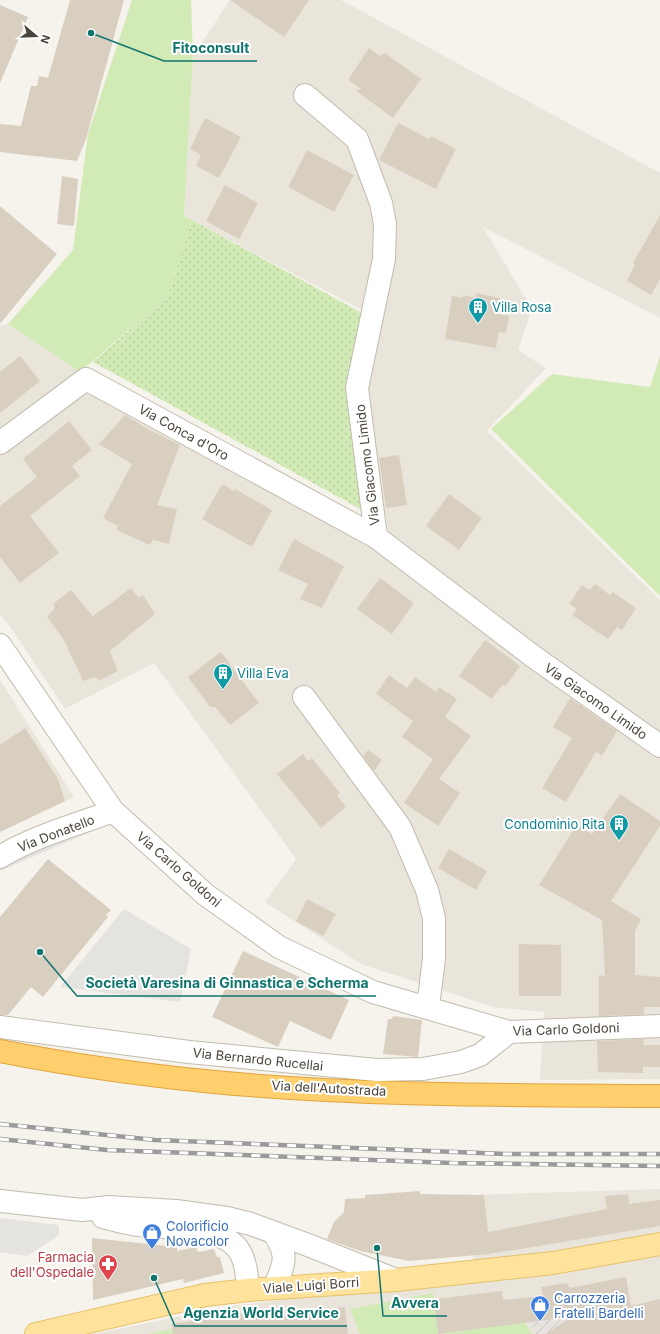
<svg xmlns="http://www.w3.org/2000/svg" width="660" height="1334" viewBox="0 0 660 1334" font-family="Inter,sans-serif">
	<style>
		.residential { fill: #eae5da }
		.industrial { fill: url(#industrial-furrows) }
		.grass { fill: url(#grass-dots) }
		.garden { fill: #d2eab5 }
		.parking { fill: #e5e3e0 }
		.building { fill: #d8cfc1 }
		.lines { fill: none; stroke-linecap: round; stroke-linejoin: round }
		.minor-casing { stroke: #c2bbae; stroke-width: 24 }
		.major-casing { stroke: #e6c16a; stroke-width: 24 }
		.highway-casing { stroke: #e0a43c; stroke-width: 24 }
		.minor { stroke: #fff; stroke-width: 22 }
		.major { stroke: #ffe39c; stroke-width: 22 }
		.highway { stroke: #ffcf6e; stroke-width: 22 }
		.rail-casing { stroke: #9a9a9a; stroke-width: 4.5 }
		.rail { stroke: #fff; stroke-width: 3; stroke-dasharray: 9; stroke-linecap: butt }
		.labels { text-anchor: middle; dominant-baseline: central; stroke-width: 4; stroke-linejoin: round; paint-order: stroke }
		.culture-label { font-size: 13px; fill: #0d838f; stroke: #fff; text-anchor: start }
		.street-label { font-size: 13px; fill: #4b4439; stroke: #fff }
		.shop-label { font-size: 13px; fill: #366cbe; stroke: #fff; text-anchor: start }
		.health-label { font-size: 13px; fill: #be3a42; stroke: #fff; text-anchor: end }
		.leader { fill: none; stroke: #0f766e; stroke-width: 1.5 }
		.callout-dot { fill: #0f766e; stroke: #fff; stroke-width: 1.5 }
		.callout-label { font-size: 14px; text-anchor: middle; font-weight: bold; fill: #0f766e; stroke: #fff; stroke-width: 4; stroke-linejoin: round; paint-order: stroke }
	</style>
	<defs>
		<pattern id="industrial-furrows" width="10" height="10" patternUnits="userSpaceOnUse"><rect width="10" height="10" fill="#e6e2dd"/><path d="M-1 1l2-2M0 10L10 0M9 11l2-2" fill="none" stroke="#c7c3be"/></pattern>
		<pattern id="grass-dots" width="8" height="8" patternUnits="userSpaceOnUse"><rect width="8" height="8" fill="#d2eab5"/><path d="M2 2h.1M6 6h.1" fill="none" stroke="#b6ca9c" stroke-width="1.8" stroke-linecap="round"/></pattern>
	</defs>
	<rect width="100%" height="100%" fill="#f6f3ec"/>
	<!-- residential -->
	<path class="residential" d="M230,0H341L660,173V318L483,227L532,309L518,350L546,368L487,431L660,600V1079L540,1080L544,1012L493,1007L361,964L265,902L296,859L154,663L65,709L14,632L0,614V326L8,324L80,372L374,549L362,397L381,320L184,216L193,56Z
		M0,680L74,797L0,832Z
		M660,1189V1334H93L232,1306L473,1276L472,1195Z"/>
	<!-- industrial -->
	<path class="industrial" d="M535,1297L552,1324L557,1321L583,1316L590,1334H536L516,1298Z"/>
	<!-- grass -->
	<path class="grass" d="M192,220L364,314L346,393L362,510L93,362L168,296Z"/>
	<!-- garden -->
	<path class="garden" d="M132,0H191L193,56L184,216L192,220L168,296L80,372L8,324L73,250L88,134Z
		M660,356V596L491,429L552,374L650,387Z
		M433,1293L438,1334L506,1325L523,1320L532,1334H360L350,1309Z
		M192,1325L193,1334H148Z"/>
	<!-- parking -->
	<path class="parking" d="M86,825L90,832L0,871V865Z
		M124,909L191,949L180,1002L60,987Z
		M0,1218L59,1225V1235L27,1256L0,1252Z"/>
	<!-- building -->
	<path class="building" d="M70,0H124L86,139L77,161L0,152V124L21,126L31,86H37L39,76L48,78Z
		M230,0H309L284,37Z
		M0,5L28,17L0,83Z
		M369,48L380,56L385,53L421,79L393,118L356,91L361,89L348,80Z
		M205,118L241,137L219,178L196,166L201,155L190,149Z
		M398,123L429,139L431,136L456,149L436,189L379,160Z
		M307,150L354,175L334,212L288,187Z
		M62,176L78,179L74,226L57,224Z
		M225,185L258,203L239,239L206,221Z
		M0,206L57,254L0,324Z
		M660,215V279L651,295L627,281L635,265L633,263Z
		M476,293L500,298L498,314L509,316L506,333L499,332L496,348L445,339L452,296L462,298L463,295L475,298Z
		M20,356L40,381L0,413V372Z
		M125,415L146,428L180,445L157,505L177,509L169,544L153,540L150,545L116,530L118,526L103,518L132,464L99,444Z
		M69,421L92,450L72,466L80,476L30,516L59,553L20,583L0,557V506L37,477L23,459Z
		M399,455L407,505L386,508L379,458Z
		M222,484L234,491L235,489L272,510L252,547L202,519Z
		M449,494L482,518L459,550L426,526Z
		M294,539L344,566L322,608L300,599L308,584L278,570Z
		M380,578L414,603L392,634L357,609Z
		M595,584L610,595L613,592L636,608L622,630L617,627L608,639L572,615L577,609L569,604L582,585L590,590Z
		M131,588L139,598L143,595L155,614L110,651L118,671L99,681L96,677L83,681L64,640L47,617L55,608L53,604L71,590L93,616Z
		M485,640L520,666L506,686L503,684L492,699L459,676Z
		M221,652L259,703L230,725L215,707H210L188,677Z
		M389,675L407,688L415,677L436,692L439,687L457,699L445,717L471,736L439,779L460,793L438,826L404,803L433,759L402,737L413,721L376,694Z
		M570,698L617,731L602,756L596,752L566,802L542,788L572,738L553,727Z
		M25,728L58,779L65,801L0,832V745Z
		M368,750L382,760L374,771L363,756Z
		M303,754L308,761L312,758L340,793L337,795L346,807L321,828L277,774Z
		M620,794L660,821V826L611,901L641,919L635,931V975L660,977V1007H644V1014L599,1016V975L605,976L602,920L539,885L577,824L592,834Z
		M449,849L487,871L476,890L438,868Z
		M48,859L111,910L106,915L108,917L43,997L31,987L8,1015H0V917Z
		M307,899L336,914L323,936L296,921Z
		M519,944L561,945V996H519Z
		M243,951L349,1000L331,1040L290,1021L278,1047L212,1017Z
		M393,1016L422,1020L418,1057L383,1054L388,1019H392Z
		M644,1039L643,1045H660V1067H643V1073L598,1072L597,1041Z
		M420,1191V1194L484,1195L488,1232L607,1209L605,1196L628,1194L629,1204L660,1200V1226L489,1254L409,1261L360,1251L327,1239L334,1222L344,1212L345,1199L365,1198V1195Z
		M92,1238L177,1247V1251L196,1247L198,1252L214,1249L217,1257H220L224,1273L184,1283L183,1279L93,1300Z
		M626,1277L631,1306L660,1299V1334H545L572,1317L438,1334L434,1299L502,1291L503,1300L543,1296L541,1287L567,1283L570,1288Z
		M345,1307L348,1334H173L172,1324L264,1310L265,1318Z"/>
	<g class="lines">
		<!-- minor casing -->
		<g class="minor-casing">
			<path id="minor" d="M305,95L357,139L381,203L385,224L384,259L357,388L376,537
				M0,443L86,379L376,537L534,657L660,746
				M0,645L113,811L206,895L279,947L373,992L509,1032L660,1026
				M304,697L400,827L427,890L434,918V958L428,1007
				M0,857C34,836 76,825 113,811
				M0,1027L189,1052L377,1070L423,1069L461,1062L480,1055L509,1032
				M0,1201L82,1210L109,1207L176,1211L227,1218L251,1224L308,1245L396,1280
				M103,1217C115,1220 127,1224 139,1225C166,1229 220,1225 238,1249C246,1260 247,1276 248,1290
				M273,1232C289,1255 285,1263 274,1288"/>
		</g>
		<!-- major casing -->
		<g class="major-casing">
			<path id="major" d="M36,1334L205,1295L248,1290L396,1280L553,1263L660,1244"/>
		</g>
		<!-- highway casing -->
		<g class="highway-casing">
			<path id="highway" d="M0,1051C71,1065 143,1075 214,1082C362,1096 511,1095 660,1096"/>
		</g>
		<!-- minor -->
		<use href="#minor" class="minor"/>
		<!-- major -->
		<use href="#major" class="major"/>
		<!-- highway -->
		<use href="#highway" class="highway"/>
		<!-- rail casing -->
		<g class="rail-casing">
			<path id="rail" d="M0,1124L155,1140L506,1154H660
				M0,1139L107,1150L452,1163L660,1166"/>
		</g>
		<!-- rail -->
		<use href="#rail" class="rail"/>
	</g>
	<!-- icons -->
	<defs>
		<g id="building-pin" transform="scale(1)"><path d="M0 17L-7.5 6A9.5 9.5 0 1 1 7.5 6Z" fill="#0f9aa8" stroke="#fff"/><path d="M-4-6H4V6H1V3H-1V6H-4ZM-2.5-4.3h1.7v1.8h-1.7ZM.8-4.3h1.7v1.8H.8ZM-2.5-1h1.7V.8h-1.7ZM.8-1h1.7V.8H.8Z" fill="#fff"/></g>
		<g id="shop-pin" transform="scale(1)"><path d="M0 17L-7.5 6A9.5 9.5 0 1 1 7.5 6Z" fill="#3f7fe0" stroke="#fff"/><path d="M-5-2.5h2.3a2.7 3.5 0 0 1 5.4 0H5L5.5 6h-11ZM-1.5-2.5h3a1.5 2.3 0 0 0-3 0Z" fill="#fff"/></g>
		<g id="pharmacy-pin" transform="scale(1)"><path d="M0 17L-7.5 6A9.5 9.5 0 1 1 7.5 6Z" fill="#e0444e" stroke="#fff"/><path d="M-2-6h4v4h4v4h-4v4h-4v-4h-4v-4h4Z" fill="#fff"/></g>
	</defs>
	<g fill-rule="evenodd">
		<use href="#building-pin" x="478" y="307"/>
		<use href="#building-pin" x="223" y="673"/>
		<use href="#building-pin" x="619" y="824"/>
		<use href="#shop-pin" x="152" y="1233"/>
		<use href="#pharmacy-pin" x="108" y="1264"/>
		<use href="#shop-pin" x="540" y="1305"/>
	</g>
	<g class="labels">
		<!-- culture labels -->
		<g class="culture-label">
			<text x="492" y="307">Villa Rosa</text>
			<text x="237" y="673">Villa Eva</text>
			<text x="605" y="824" text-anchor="end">Condominio Rita</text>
		</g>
		<!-- street labels -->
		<g class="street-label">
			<text transform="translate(184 432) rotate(29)">Via Conca d'Oro</text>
			<text transform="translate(367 465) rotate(-97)">Via Giacomo Limido</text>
			<text transform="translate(596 701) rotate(35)">Via Giacomo Limido</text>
			<text transform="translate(56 833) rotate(-21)">Via Donatello</text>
			<text transform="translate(179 869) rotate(41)">Via Carlo Goldoni</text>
			<text transform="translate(566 1029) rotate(-2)">Via Carlo Goldoni</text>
			<text transform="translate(258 1059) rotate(6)">Via Bernardo Rucellai</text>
			<text transform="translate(329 1088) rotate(3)">Via dell'Autostrada</text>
			<text transform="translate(311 1285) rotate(-4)">Viale Luigi Borri</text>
		</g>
		<!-- shop labels -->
		<g class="shop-label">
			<text x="166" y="1226">Colorificio<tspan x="166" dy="15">Novacolor</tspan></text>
			<text x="554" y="1298">Carrozzeria<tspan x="554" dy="15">Fratelli Bardelli</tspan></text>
		</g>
		<!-- health labels -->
		<g class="health-label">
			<text x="94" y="1257">Farmacia<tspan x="94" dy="15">dell'Ospedale</tspan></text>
		</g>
	</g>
	<!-- callouts -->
	<path class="leader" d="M91 33L164 61H257M40 952L77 996H376M377 1248L383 1316H447M154 1278L175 1326H347"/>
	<g class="callout-dot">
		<circle cx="91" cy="33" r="4"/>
		<circle cx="40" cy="952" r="4"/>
		<circle cx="377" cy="1248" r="4"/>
		<circle cx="154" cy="1278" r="4"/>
	</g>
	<g class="callout-label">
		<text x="211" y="53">Fitoconsult</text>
		<text x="227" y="988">Società Varesina di Ginnastica e Scherma</text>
		<text x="415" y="1308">Avvera</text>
		<text x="261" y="1318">Agenzia World Service</text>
	</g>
	<!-- north arrow -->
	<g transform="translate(36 36) rotate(109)" stroke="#ffffff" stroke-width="3" paint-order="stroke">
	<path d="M0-3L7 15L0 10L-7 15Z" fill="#4b4439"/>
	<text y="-6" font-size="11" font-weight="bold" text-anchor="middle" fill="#4b4439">N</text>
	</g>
</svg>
